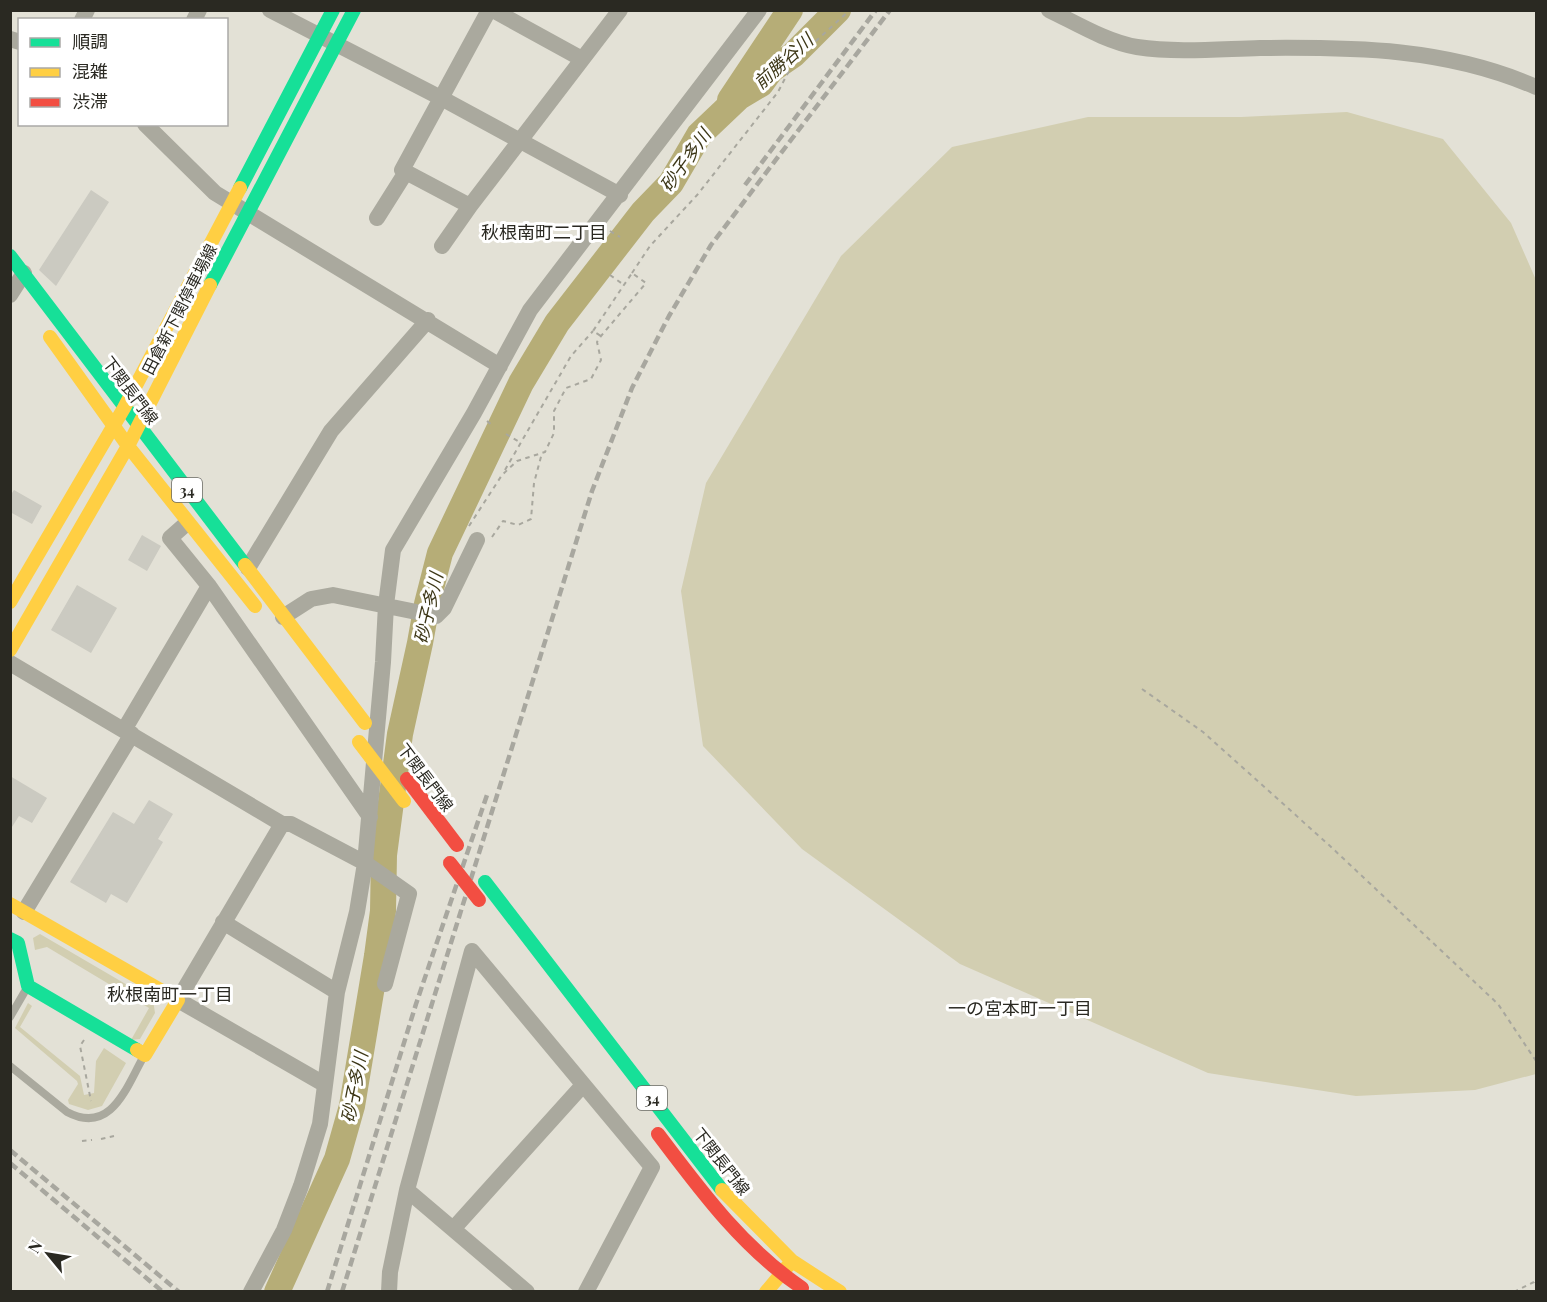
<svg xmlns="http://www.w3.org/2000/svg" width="1547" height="1302" viewBox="0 0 1547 1302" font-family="'Playfair Display','Noto Sans JP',serif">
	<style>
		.green { fill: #d2ceb1 }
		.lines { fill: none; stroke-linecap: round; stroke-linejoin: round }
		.river { stroke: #b6ad77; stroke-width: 26 }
		.building { fill: #cbcac1 }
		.path { stroke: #a8a79e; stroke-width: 2; stroke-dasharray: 4.5 4.5; stroke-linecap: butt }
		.lane { stroke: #aaa99e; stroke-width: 8 }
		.street { stroke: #aaa99e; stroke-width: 16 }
		.fast { stroke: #16e098; stroke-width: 14 }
		.slow { stroke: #ffcf43; stroke-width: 14 }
		.jam { stroke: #f24e42; stroke-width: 14 }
		.rail { stroke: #a8a79f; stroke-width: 4.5; stroke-dasharray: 9 4.5; stroke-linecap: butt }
		.slow-bridge { stroke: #ffcf43; stroke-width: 14 }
		.jam-bridge { stroke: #f24e42; stroke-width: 14 }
		.labels { text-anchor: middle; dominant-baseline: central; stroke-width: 6; stroke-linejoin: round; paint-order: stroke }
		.shield { fill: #fff; stroke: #6a6964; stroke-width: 1.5 }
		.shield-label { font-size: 15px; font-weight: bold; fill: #2a2922 }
		.street-label { font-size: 16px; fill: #2a2922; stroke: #fff }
		.water-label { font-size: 18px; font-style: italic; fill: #3d3717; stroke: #fff }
		.neighbourhood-label { font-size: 18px; fill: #2a2922; stroke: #fff }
	</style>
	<rect width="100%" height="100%" fill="#e3e1d6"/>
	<!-- green -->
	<path class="green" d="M1347,112L1443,139L1511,223L1536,280V1074L1475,1090L1356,1096L1208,1073L960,964L802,849L703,746L681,591L706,483L841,256L952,147L1088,117H1241Z
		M40,934L153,1000L155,1013L140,1039L131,1040L149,1008L47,947L35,950L33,938Z
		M28,1003L32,1006L20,1027L80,1076L84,1095L94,1093L96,1061L104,1048L126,1063L102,1106L88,1110L69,1104L68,1100L78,1084L77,1081L15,1028Z"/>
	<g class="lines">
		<!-- river -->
		<path class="river" d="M730,100L790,10
			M277,1292L337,1159L352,1106L377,956L383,911L384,855L400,734L420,643L427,604L440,553L521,383L557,323L643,212L671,183L699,135L739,97L761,84L771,70L793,55L838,10"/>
	</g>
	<!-- building -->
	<path class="building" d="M91,190L109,202L56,286L39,270Z
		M14,490L42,506L32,524L10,512V496Z
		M142,535L161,546L147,571L128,560Z
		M77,585L117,608L91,653L51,630Z
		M10,776L47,798L32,823L19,816L10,830Z
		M149,800L173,814L158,839L163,842L127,903L111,894L106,903L70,882L113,812L134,824Z"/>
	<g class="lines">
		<!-- path -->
		<path class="path" d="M610,231L620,237
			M632,273L650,246L698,194L778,92L794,61L850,10
			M610,275L624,285
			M487,421L493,426
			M506,434L521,443
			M505,470L571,356L593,331
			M469,526L502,475L517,461L545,452L554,433V411L566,388L591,379L601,360L597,342L601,336L646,283L632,273L593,331L601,336
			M492,537L503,521L518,525L531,519L534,483L542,453
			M1142,689L1203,732L1329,845L1498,1004L1536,1061
			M84,1040L80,1046L91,1101
			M101,1139L114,1136
			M82,1141L92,1140
			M1514,1292L1534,1282L1536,1278"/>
		<!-- lane -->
		<path class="lane" d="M10,1017L28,986
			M10,1066L67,1112C112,1136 127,1085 144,1056"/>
		<!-- street -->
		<path class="street" d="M270,10L443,99L620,195
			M489,10L402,170L470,206L620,10
			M493,10L582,59
			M1049,10C1076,23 1107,42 1137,47C1177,53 1219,49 1260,48C1356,47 1447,48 1536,87
			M82,20L87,10
			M194,20L199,10
			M10,39L20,42
			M145,124L215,193L500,366
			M377,218L406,172
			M442,246L470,206
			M10,295L24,273
			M187,523L170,538L209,586L370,817
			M248,568L331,431L428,320
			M283,617L311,599L333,595L436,616L444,608L477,540
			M10,663L282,824H291L365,863L409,894L385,984
			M124,730L209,586
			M282,824L178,1000L324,1084
			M24,912L132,734
			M223,922L337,992
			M407,1190L527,1292
			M454,1228L583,1085
			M251,1292L284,1230L301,1186L320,1124L337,992L357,912L365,863L383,662L386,605L393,550L474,413L530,310L759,10
			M389,1292L390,1272L407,1190L472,951L652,1167L586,1292"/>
		<!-- fast -->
		<path class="fast" d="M240,188L333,10
			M10,256L245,565
			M210,285L354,10
			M485,882L722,1190
			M10,939L18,943L28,986L137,1050"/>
		<!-- slow -->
		<path class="slow" d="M50,337L128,446L255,606
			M245,565L365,723
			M10,602L124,408L240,188
			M10,650L128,446L210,285
			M10,904L178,1000L145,1055L137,1050
			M722,1190L792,1261L840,1292
			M766,1292L792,1261"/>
		<!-- jam -->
		<path class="jam" d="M407,779L457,845
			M658,1134C701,1191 742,1247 802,1288"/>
		<!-- rail -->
		<path class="rail" d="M745,185L876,10
			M10,1150L179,1292
			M10,1163L163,1292
			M327,1292L416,1004L488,792
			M342,1292L592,491L632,388L669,316L711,245L890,10"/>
		<!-- slow-bridge -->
		<path class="slow-bridge" d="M359,742L404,801"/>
		<!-- jam-bridge -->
		<path class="jam-bridge" d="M450,863L479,900"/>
	</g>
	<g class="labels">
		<!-- shield labels -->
		<g class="shield">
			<rect x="172" y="478" width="30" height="24" rx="4.5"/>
			<rect x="637" y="1086" width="30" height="24" rx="4.5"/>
		</g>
		<g class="shield-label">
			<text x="187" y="490">34</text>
			<text x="652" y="1098">34</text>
		</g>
		<!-- street labels -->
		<g class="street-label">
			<text transform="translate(179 309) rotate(-63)">田倉新下関停車場線</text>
			<text transform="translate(131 390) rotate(53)">下関長門線</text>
			<text transform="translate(426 777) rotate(53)">下関長門線</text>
			<text transform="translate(722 1161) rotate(52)">下関長門線</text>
		</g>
		<!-- water labels -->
		<g class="water-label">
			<text transform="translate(783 61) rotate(-42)">前勝谷川</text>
			<text transform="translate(685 160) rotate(-54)">砂子多川</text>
			<text transform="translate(428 608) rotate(-77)">砂子多川</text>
			<text transform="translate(354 1087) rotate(-79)">砂子多川</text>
		</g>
		<!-- neighbourhood labels -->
		<g class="neighbourhood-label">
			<text x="544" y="232">秋根南町二丁目</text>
			<text x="170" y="994">秋根南町一丁目</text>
			<text x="1020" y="1008">一の宮本町一丁目</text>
		</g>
	</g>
	<!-- border -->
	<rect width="1547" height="1302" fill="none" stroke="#2a2922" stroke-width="24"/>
	<!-- legend -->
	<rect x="18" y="18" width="210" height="108" fill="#ffffff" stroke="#aaa9a7" stroke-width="1.5"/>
	<rect x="30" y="38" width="30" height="9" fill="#16e098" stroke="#aaa9a7" stroke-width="1.5"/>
	<text x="72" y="48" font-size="18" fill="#2a2922">順調</text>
	<rect x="30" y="68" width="30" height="9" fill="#ffcf43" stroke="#aaa9a7" stroke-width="1.5"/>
	<text x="72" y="78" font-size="18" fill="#2a2922">混雑</text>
	<rect x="30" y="98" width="30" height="9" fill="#f24e42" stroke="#aaa9a7" stroke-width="1.5"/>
	<text x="72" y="108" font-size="18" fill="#2a2922">渋滞</text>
	<!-- north arrow -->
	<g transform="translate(48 1254) rotate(300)" stroke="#ffffff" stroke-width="4.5" paint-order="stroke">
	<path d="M0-4.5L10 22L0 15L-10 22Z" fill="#2a2922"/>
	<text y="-9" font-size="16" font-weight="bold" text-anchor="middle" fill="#2a2922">N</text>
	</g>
</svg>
